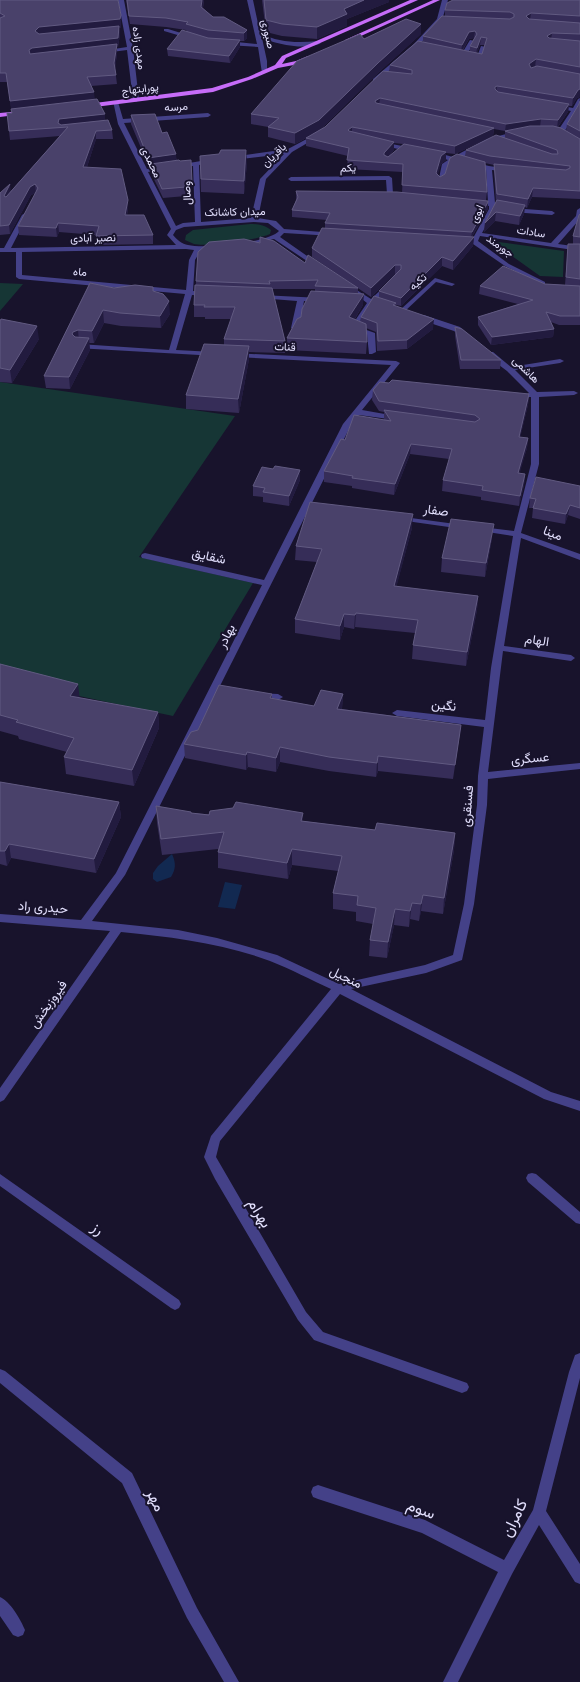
<svg xmlns="http://www.w3.org/2000/svg" width="580" height="1682" viewBox="0 0 580 1682" font-family="Roboto,Vazirmatn,sans-serif">
	<style>
		.green { fill: #163635 }
		.water { fill: #122951 }
		.lines { fill: none; stroke-linecap: round; stroke-linejoin: round }
		.minor { fill: #444188; fill-rule: evenodd }
		.major { fill: #c66cf8; fill-rule: evenodd }
		.wall { fill: #362d58; fill-rule: evenodd }
		.shaded-wall { fill: #221b3f }
		.building { fill: #49416a; stroke: #615a81 }
		.labels { text-anchor: middle; dominant-baseline: central; stroke-width: 4; stroke-linejoin: round; paint-order: stroke }
		.far-street-label { font-size: 11px; fill: #e3e0fe; stroke: #18132c }
		.street-label { font-size: 13px; fill: #e3e0fe; stroke: #18132c }
		.near-street-label { font-size: 16px; fill: #e3e0fe; stroke: #18132c }
	</style>
	<rect width="100%" height="100%" fill="#18132c"/>
	<!-- green -->
	<path class="green" d="M250,224C258,224 264,225 271,230L270,234C257,240 208,247 194,244C191,243 188,241 185,240L186,235L193,230Z
		M491,241L564,251L563,277L540,276Z
		M0,283L23,284L0,311Z
		M0,382L235,416L139,557L253,583L173,716L46,689L0,671Z"/>
	<!-- water -->
	<path class="water" d="M172,854C176,863 176,869 171,877L157,882L153,879V873L158,866Z
		M225,882L242,885L235,909L218,907Z"/>
	<g class="lines">
		<!-- minor -->
		<path class="minor" d="M118,0H124L133,48L139,100L136,102L133,100L127,50L104,53L101,51L127,47Z
			M247,0H253L260,33C279,43 298,43 318,41L321,43C308,51 275,44 262,38L267,61V72L262,73L258,47L227,45L224,43L227,41L257,44Z
			M442,0H448L442,20L418,46L377,81H373V79L414,44L437,19Z
			M164,29H168L194,37L191,39L164,31Z
			M470,40L475,41L466,56H462L461,55Z
			M481,46L486,47L481,60L470,58L469,57L472,55L477,57Z
			M580,98C580,111 571,121 564,132L580,141V146L557,132L571,111L554,107L557,105L573,108L578,99Z
			M113,101L118,102L123,119L208,113L211,115L208,117L124,123L147,169L163,166L166,168L148,172L176,226L183,223L195,222L193,166L179,168L176,166L177,165L213,159L216,161L199,165L201,222L251,218L260,179L284,154L233,160L230,158L231,157L288,149L316,134L321,135L292,152L266,179L258,218L276,221L284,229L335,233V235L333,236L284,233L280,237L320,265V267H316L274,239L245,246L201,250L195,260L193,291L207,292L210,294L207,296L192,295L176,350L214,352H217V356L76,348L75,346L79,344L169,350L185,294L19,279L16,277V252H0V248H4L22,215L25,213L28,215L11,248L176,245L167,235L171,229L118,124ZM254,222L268,223L279,231C268,243 205,249 188,245C182,244 177,240 173,235L176,230L184,227ZM186,249L194,250L189,260L186,290L22,275V252Z
			M518,131L520,132V134L492,142L459,159L489,166L508,169V171L506,172L492,170L495,203L525,209L552,211L555,213L552,215L525,213L495,207V209L482,233L551,243L576,216L577,210L580,208V219L558,244L580,247V251L480,236L478,241L509,264L545,282V284L543,285L505,266L473,244L459,242L458,241L461,239L472,240L489,209V206L475,204L472,202L475,200L488,202L486,169L455,161L448,165L442,183H438L442,164L448,160L431,154L434,152L453,157L487,139Z
			M381,142L413,148L416,150L413,152L379,145V143Z
			M389,176L392,178L393,194L390,196L387,194L386,180L291,181L288,179L291,177Z
			M435,278L455,284L452,286L436,282L404,312H400V310Z
			M389,282L392,284L376,301L387,305L383,307L373,305L358,327L375,333L376,352L372,354H369L367,334L350,328L367,303L350,290L355,289L371,299Z
			M261,295L321,298L325,300L321,302L304,301L299,328L295,330L291,328L297,301L259,298L258,297Z
			M418,315H424L460,327L470,336L469,338H463L454,331L418,319Z
			M487,352H493L511,367L560,359L564,361L560,363L515,370L537,392L574,391L578,393L574,395L539,397V464L521,533L580,554V560L521,538L504,646L571,655L575,658L571,661L503,651L488,772L580,763V769L488,779L487,805L474,904L462,960L426,973L351,989L551,1092L580,1101V1111L544,1099L340,994L220,1141L216,1157L306,1312L323,1332L467,1383L469,1387L467,1391L462,1393L314,1340L298,1320L215,1179L204,1157L211,1136L331,989C311,980 291,969 270,961C222,943 171,937 121,932L4,1100L0,1102V1088L110,931L0,922V914L81,920L116,873L262,585L142,558L141,556L142,554L145,553L264,580L343,424L391,365L236,357L232,355L233,353L396,361L400,363L362,410L396,416L400,418L396,420L359,415L351,425L125,875L92,921L178,930L217,938L277,955L339,984L425,965L453,955L464,904L477,805L478,776L484,727L397,716L392,713L397,710L485,720L491,668L513,536L481,531L477,529L481,527L514,531L531,464V397H526L525,395L529,393L507,371L487,356Z
			M396,516L463,525L467,527L463,529L399,520H396L395,518Z
			M258,693L278,694L283,697L278,700L255,698L253,696L255,694Z
			M532,1173L536,1174L580,1212V1224L576,1223L528,1182L526,1178L528,1174Z
			M0,1174L179,1300L181,1304L179,1308L175,1310L171,1308L0,1186Z
			M580,1353V1378L546,1511L580,1564V1584L575,1582L539,1525L512,1574L458,1682H443L498,1572L422,1533L318,1499L313,1497L311,1492L313,1487L318,1485L425,1520L504,1560L533,1510L569,1372L575,1355Z
			M0,1369L5,1371L132,1473L197,1608L239,1682H224L187,1618L122,1483L0,1383Z
			M0,1597C10,1601 21,1620 25,1630L23,1635L18,1637L13,1635L0,1616Z"/>
		<!-- major -->
		<path class="major" d="M410,0H418L286,58L282,64L296,61L308,56L311,58L299,64L278,68L252,79L213,92L87,108L84,106L87,104L212,88L248,77L275,65L282,56Z
			M433,0H440L350,41L345,40Z
			M21,111L23,112V114L0,117V113Z"/>
	</g>
	<!-- wall -->
	<path class="wall" d="M0,0L121,23V28H119L120,34L118,47H117V53L115,69L117,84L91,86L94,92V99L105,114V120L112,130L113,139H96L87,167L128,209L127,215L153,235V244L96,245V235L59,232L57,237L19,235L18,226L36,193L31,195L10,234L0,235V193L11,191L60,136L10,140L7,113H12L7,82H0Z
		M126,0H204L203,8L213,17L247,30V38L244,41H240V47L230,63L168,56L167,49L187,32L186,30L166,27L130,24Z
		M262,0H389V2L347,19V26L317,39L282,36L266,32Z
		M580,0V97L577,98L572,106H569L568,112L558,127L566,131L567,124L579,104L580,102V199L532,197L527,208L525,207L524,214L519,225L495,221L484,232L485,223L496,202L494,172V165L485,163L487,192L486,200L488,209L472,237H474L473,246L453,270L442,266L401,306L396,305L395,306L433,329L407,349L377,351L376,332L366,328L367,342L366,354L287,350V338L301,317L315,292V289H272L285,341V353L249,352V359L239,413L186,409V395L224,345V339L231,319H205V317H194V305L196,285V281L305,263L358,288V294L363,305L355,319L360,321L361,317L379,298V291L397,274H395L371,297L312,257V248L325,228V223L327,220L292,217V210L296,200V191L402,193L403,172L347,169L348,156L306,146V138L310,136L295,144L268,137V127L251,124V114L364,39L421,34L378,73L320,130L325,127L389,72L390,65L423,42V36L445,16V10ZM474,38L470,46V51L463,50L469,39ZM480,45H485L482,54L477,53ZM494,129L505,131V138L466,150L465,156L445,174L440,177L437,175L441,164L446,160V153L455,154L493,136ZM394,143L403,144L388,157L394,150Z
		M131,115L162,133L177,160L180,161L191,160L192,191H187L186,196L163,198L151,173V167H149L131,124Z
		M200,156L247,163L244,194L201,192Z
		M580,214V325H559L551,322L554,329L553,337L491,345L478,325V317L518,304L479,294L480,286L545,284L565,285L568,244H573V236Z
		M90,283L114,288L153,291L170,314L161,328L121,326L104,323L94,343H89L90,350L70,389L46,388L44,376Z
		M0,321L39,339L12,383L0,382Z
		M455,327L501,360L500,369H460L455,336Z
		M373,390L529,394L528,405L520,437L528,438L527,448L519,473L525,474L524,485L519,506L481,500V497L442,491L443,480L449,459L410,454L394,495L352,488V486L324,482V471L345,440L384,420V412L379,411L372,400Z
		M273,469L300,470V480L289,506L263,502V497L253,496V486Z
		M580,486V519L568,515L565,524L532,518L533,508H529L530,498Z
		M412,528L396,587L478,596L477,610L466,666L412,659L413,645L415,633L355,627L354,629L344,627L340,640L295,633V619L317,562L295,560L296,546Z
		M492,538L485,577L441,572L442,558Z
		M0,664L80,698L158,712L159,728L134,786L66,774L64,757L67,752L19,739L18,736L0,731Z
		M272,694V698L314,706L343,694L342,709L461,725L459,739L453,779L378,771L376,777L329,771L280,762L276,772L248,767L246,770L185,758L184,744L198,730Z
		M0,782L119,802L121,817L96,873L11,858L7,866L0,864Z
		M156,806L191,813L303,821L375,830L455,833L454,850L443,914L421,911L419,921L410,919L409,927L394,925L387,958L369,956L370,940L373,924L356,921V912L333,909V893L338,871L292,865L288,879L218,868V849L162,855L157,823Z"/>
	<!-- shaded-wall -->
	<path class="shaded-wall" d="M202,0H204L201,15V7Z
		M364,0H389V2L347,19V26L317,39V27L344,9Z
		M531,13L530,20L526,16Z
		M121,15V28H119L120,34L118,47H117V53L115,71L30,59L29,50L40,36L35,31L39,27Z
		M421,24V34L378,73L319,131L295,144V133L378,63Z
		M247,30V38L244,41V33Z
		M475,31L474,38L469,39L461,52L462,45L469,32Z
		M552,33L551,40L547,44V36Z
		M481,37L480,45L476,55L477,48Z
		M240,40V47L230,63L229,56Z
		M536,59L535,67L528,72L529,64Z
		M497,86L496,94L494,95L495,87Z
		M580,89V97L577,98L572,106L573,98L578,90Z
		M94,92L95,100L11,110L10,101Z
		M380,98L379,106L375,109V101Z
		M569,104L568,112L557,128L558,120Z
		M105,114V123L60,128L58,123L59,119Z
		M541,119L540,127L505,131L506,124Z
		M352,127V135L348,138V130Z
		M494,128L493,136L455,154V146Z
		M96,131V139L84,176L83,167Z
		M394,142V150L384,161V153Z
		M246,150L247,163L244,194V181Z
		M446,152V160L441,164L436,182V173L441,156Z
		M176,154L177,163L151,164V167H149L148,158Z
		M187,182V191L186,196V187Z
		M10,184L11,193L5,205L4,196Z
		M35,184L36,193L31,195L10,234L9,225L30,187Z
		M533,188L532,197L527,208L528,199Z
		M128,200V209L125,224V215Z
		M488,202V209L471,238L472,232Z
		M525,205L524,214L519,225L520,216Z
		M496,212L495,221L484,232L485,223Z
		M58,223L59,232L57,237L56,228Z
		M474,237L473,246L453,270V261Z
		M442,257V266L401,306V298Z
		M395,265V274L371,297V288Z
		M364,294L363,305L349,328V317Z
		M169,301L170,314L161,328L160,316Z
		M103,310L104,323L94,343L92,331Z
		M434,319L433,329L407,349V340Z
		M37,326L39,339L12,383L10,370Z
		M554,329L553,337L491,345L492,337Z
		M78,330L79,342L72,334L73,332Z
		M89,338L90,350L70,389L69,377Z
		M249,346V359L239,413L238,399Z
		M529,394L528,405L518,447L519,437Z
		M528,438L527,448L517,483L518,473Z
		M411,444L410,454L394,495L395,484Z
		M300,470V480L289,506V496Z
		M525,474L524,485L519,506L520,496Z
		M570,505L568,515L565,524L566,514Z
		M413,514L412,528L393,600L394,586Z
		M494,524L492,538L485,577L486,563Z
		M478,596L477,610L466,666L467,652Z
		M356,613L355,627L354,629L355,615Z
		M344,614V627L340,640V626Z
		M78,684L80,701L70,696Z
		M343,694L342,708L336,723L337,709Z
		M158,712L159,728L134,786L132,770Z
		M280,747V762L276,772V758Z
		M247,752L248,767L246,770V755Z
		M378,756V771L376,777L377,763Z
		M119,802L121,817L96,873L94,859Z
		M303,813V829L301,821Z
		M455,833L454,850L443,914L444,898Z
		M9,844L11,858L7,866L5,851Z
		M292,849V865L288,879L287,863Z
		M423,895L421,911L419,921L421,904Z
		M412,903L409,927L410,911Z
		M395,909L394,925L387,958L388,942Z"/>
	<!-- building -->
	<path class="building" d="M0,0H118L121,15L120,19L39,27L35,31L39,34L119,26L118,38L32,48L29,50L30,54L117,44L114,63L116,75L87,77L94,92L10,101L6,73H0V18L5,16L0,13Z
		M127,0H202L201,7L213,17H224L247,30L244,33L208,30L186,24L188,22L166,18L129,16Z
		M264,0H364L344,9L347,14L317,27L282,24L266,20Z
		M453,0H580V16L531,13L526,16L529,19L580,23V34L552,33L547,36L549,38L580,41V67L536,59L529,64L531,68L537,66L580,74V89L578,90L573,98L497,86L495,87V89L498,92L569,104L558,120L541,119L506,124L380,98L375,101L376,103L494,128L455,146L352,127L348,130L349,131L394,142L384,153V155L388,157L404,144L446,152L441,156L436,173L440,177L445,174L450,158L457,154L485,162L487,192L402,185L403,164L347,160L349,148L306,138L325,127L383,71L412,74V70L390,65L418,41L482,54L487,38L481,37L477,48L470,46L477,34L475,31L469,32L462,45L423,36L442,16L510,19L514,17V14L510,12L445,10L447,3Z
		M406,19L421,24L378,63L319,120L295,133L268,127L279,118L251,114L297,61L360,34L364,39Z
		M182,30L208,38L240,40L229,56L167,49Z
		M97,99L105,114L59,119L58,123L61,125L108,120L112,130L96,131L83,167L121,169L128,200L125,215H144L153,235L96,236L99,226L58,223L56,228L18,226L38,188L35,184L30,187L9,225L0,226V193L10,184L4,196L6,197L68,127L9,131L7,113H12L11,109Z
		M580,101V131L567,124L579,104Z
		M155,114L162,133L167,132L176,154L148,158L131,115Z
		M530,126H553L561,128L580,139V191L533,188L528,199L497,194L494,164L566,170L570,168V166L490,156L466,150L496,135L552,154H558L557,150L505,131Z
		M221,150H246L244,181L201,179L200,156L219,154Z
		M179,160L180,161L191,160L192,182H187L186,187L162,189L151,164Z
		M296,191L397,192L488,201V202L472,232L325,223L330,213L292,210L298,197Z
		M497,200L525,205L520,216L496,212L485,223Z
		M580,214V237L573,236L579,215Z
		M322,228L474,237L453,261L442,257L401,298L379,291L401,269V265H395L371,288L312,248Z
		M260,237L274,241L305,263L308,255L358,288L315,286L318,280L269,281L270,284L196,281L198,252L209,242L244,239L260,243Z
		M568,244H580V279L566,277Z
		M503,266L545,284L580,286V316H560L546,312L554,329L492,337L478,317L533,300L480,286Z
		M90,283L114,288L135,285L153,287V291L163,294L169,301L160,316L120,313L103,310L92,331L78,330L73,332L72,334L75,337L89,338L69,377L44,376Z
		M195,285L272,288L285,341L224,339L235,307H204L205,305H194Z
		M311,291L364,294L349,317L366,324L367,342L287,338L297,319L301,317L302,309Z
		M374,296L396,303L393,305L434,319L407,340L378,341L377,323L361,317Z
		M1,319L37,326L10,370L0,368V321Z
		M455,327L462,329L501,360H461Z
		M204,344L249,346L238,399L186,395Z
		M392,380L529,394L519,437L528,438L518,473L525,474L520,496L482,490L483,486L443,480L452,449L411,444L395,484L352,478L353,476L324,471L341,439L345,440L354,415L391,421L384,410L475,422L480,419L475,415L379,401L373,390L380,382L389,383Z
		M275,466L300,470L289,496L263,492L265,488L253,486L262,467L273,469Z
		M536,477L580,486V508L570,505L566,514L533,508L536,499L530,498Z
		M310,502L413,514L394,586L478,596L467,652L413,645L418,620L356,613L355,615L344,614L340,626L295,619L322,549L296,546Z
		M451,519L494,524L486,563L442,558Z
		M0,664L78,684L70,696L158,712L132,770L64,757L74,738L16,722L18,720L0,715Z
		M219,685L272,694L270,698L314,706L321,690L343,694L337,709L461,725L455,765L378,756L377,763L329,757L280,747L276,758L247,752L246,755L184,744L191,732L198,730Z
		M0,782L119,802L94,859L9,844L5,851H0Z
		M236,802L303,813L301,821L375,830L377,823L455,833L444,898L423,895L421,904L412,903L410,911L395,909L388,942L370,940L376,908L357,905L358,896L333,893L342,856L292,849L287,863L218,852L224,832L161,839L156,806L191,812V813L209,815L210,811L233,808Z"/>
	<g class="labels">
		<!-- far-street labels -->
		<g class="far-street-label">
			<text transform="translate(268 34) rotate(77)">صبوری</text>
			<text transform="translate(139 48) rotate(82)">مهدی زاده</text>
			<text transform="translate(140 89) rotate(-7)">پورابتهاج</text>
			<text transform="translate(176 107) rotate(-4)">مرسه</text>
			<text transform="translate(274 155) rotate(-44)">باقریان</text>
			<text transform="translate(151 162) rotate(64)">محمدی</text>
			<text transform="translate(348 168) rotate(-1)">یکم</text>
			<text transform="translate(187 193) rotate(-92)">وصال</text>
			<text transform="translate(235 212) rotate(-1)">میدان کاشانک</text>
			<text transform="translate(477 214) rotate(-67)">ابوی</text>
			<text transform="translate(531 232) rotate(9)">سادات</text>
			<text transform="translate(93 238) rotate(-1)">نصیر آبادی</text>
			<text transform="translate(500 246) rotate(35)">جورمند</text>
			<text transform="translate(80 272) rotate(5)">ماه</text>
			<text transform="translate(418 282) rotate(-41)">تکیه</text>
			<text transform="translate(285 347) rotate(3)">قنات</text>
			<text transform="translate(526 370) rotate(44)">هاشمی</text>
		</g>
		<!-- street labels -->
		<g class="street-label">
			<text transform="translate(436 510) rotate(7)">صفار</text>
			<text transform="translate(553 533) rotate(21)">مینا</text>
			<text transform="translate(209 556) rotate(12)">شقایق</text>
			<text transform="translate(226 636) rotate(-63)">بهادر</text>
			<text transform="translate(537 640) rotate(8)">الهام</text>
			<text transform="translate(444 705) rotate(7)">نگین</text>
			<text transform="translate(530 758) rotate(-5)">عسگری</text>
			<text transform="translate(467 806) rotate(-85)">فسنقری</text>
			<text transform="translate(43 907) rotate(4)">حیدری راد</text>
			<text transform="translate(346 977) rotate(26)">منجیل</text>
			<text transform="translate(48 1004) rotate(-55)">فیروزبخش</text>
		</g>
		<!-- near-street labels -->
		<g class="near-street-label">
			<text transform="translate(260 1213) rotate(59)">بهرام</text>
			<text transform="translate(98 1228) rotate(36)">رز</text>
			<text transform="translate(156 1500) rotate(64)">مهر</text>
			<text transform="translate(421 1509) rotate(21)">سوم</text>
			<text transform="translate(514 1518) rotate(-64)">کامران</text>
		</g>
	</g>
</svg>
